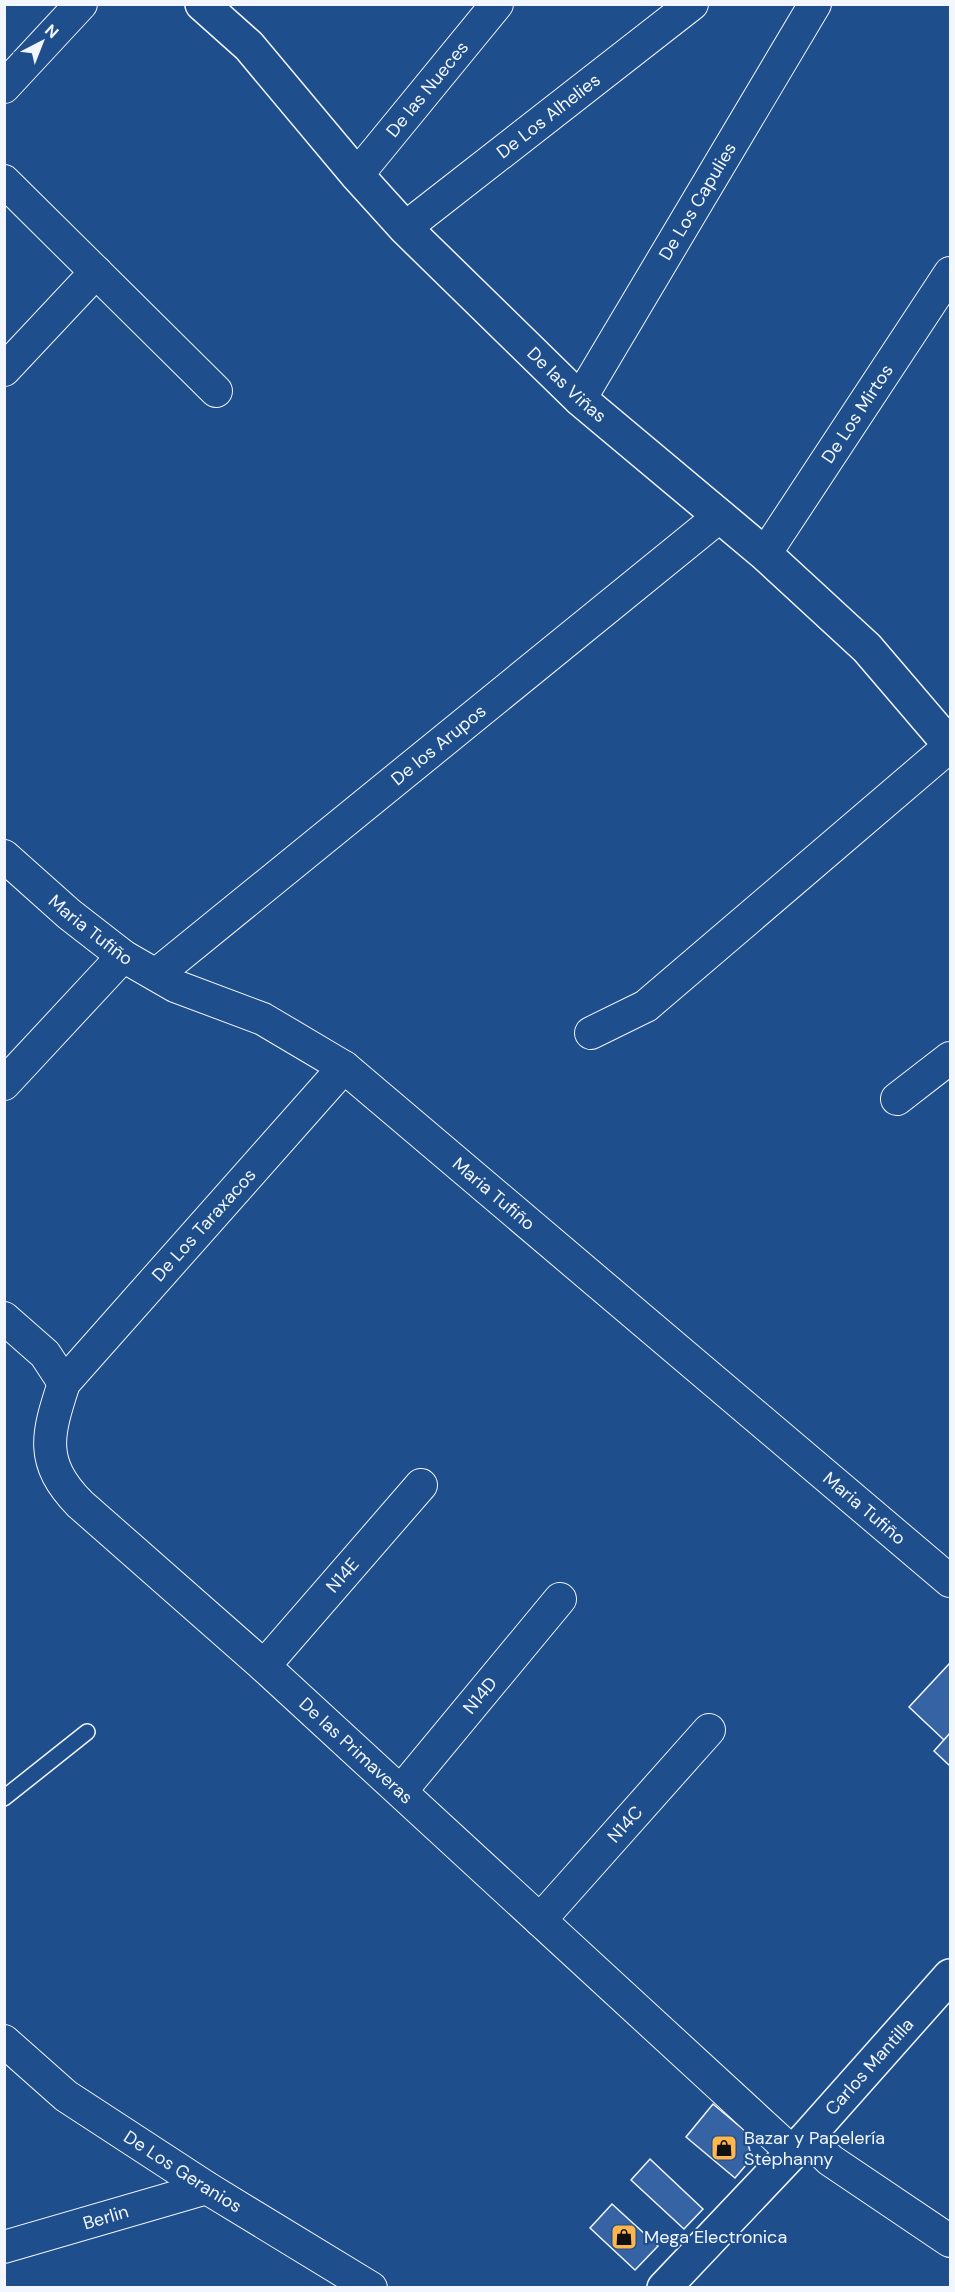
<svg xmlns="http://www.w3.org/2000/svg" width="955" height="2292" viewBox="0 0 955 2292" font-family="'DM Sans',sans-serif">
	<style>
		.building { fill: #3563a3; stroke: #f2f6ff; stroke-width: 1.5 }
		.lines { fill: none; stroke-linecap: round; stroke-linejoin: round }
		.lane-casing { stroke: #f2f6ff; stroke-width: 18 }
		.street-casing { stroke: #f2f6ff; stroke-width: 34 }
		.secondary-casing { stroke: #f2f6ff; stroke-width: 36 }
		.lane { stroke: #1f4e8c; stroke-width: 15 }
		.street { stroke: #1f4e8c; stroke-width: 32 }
		.secondary { stroke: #1f4e8c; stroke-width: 33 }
		.labels { text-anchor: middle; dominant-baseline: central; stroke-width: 4.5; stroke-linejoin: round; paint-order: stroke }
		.street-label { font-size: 18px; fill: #f2f6ff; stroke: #1f4e8c }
		.poi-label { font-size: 18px; fill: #f2f6ff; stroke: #1f4e8c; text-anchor: start }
	</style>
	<rect width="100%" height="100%" fill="#1f4e8c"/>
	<!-- building -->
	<path class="building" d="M950,1663V1733L944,1740L909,1707Z
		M950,1733V1766L934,1751Z
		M713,2104L744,2130L752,2158L735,2178L686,2137Z
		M650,2159L703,2209L684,2229L631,2180Z
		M612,2204L658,2246L635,2270L590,2228Z"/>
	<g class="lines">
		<!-- lane casing -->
		<g class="lane-casing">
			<path id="lane" d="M4,1798L87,1732"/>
		</g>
		<!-- street casing -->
		<g class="street-casing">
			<g id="street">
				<path d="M4,87L81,4"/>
				<path id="s1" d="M357,175L497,4"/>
				<path d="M4,181L216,391"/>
				<path id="s2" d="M405,228L692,4"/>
				<path d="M4,370L96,272"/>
				<path id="s3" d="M580,399L815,4"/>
				<path id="s4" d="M765,554L950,273"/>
				<path id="s5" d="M4,856L69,914L123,956L175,986L263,1019L344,1067L950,1581"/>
				<path id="s6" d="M157,974L720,516"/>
				<path d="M591,1033L646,1006L950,746"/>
				<path id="s7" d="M344,1067L64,1383C47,1435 39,1462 80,1504L264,1666L792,2152"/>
				<path d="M4,1084L123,956"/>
				<path d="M897,1099L950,1058"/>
				<path d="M4,1318L45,1354L64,1383"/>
				<path id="s8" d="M264,1666L421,1485"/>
				<path id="s9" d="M401,1791L560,1599"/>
				<path id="s10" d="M540,1920L709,1730"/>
				<path id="s11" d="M4,2041L66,2096L207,2188L371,2288"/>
				<path d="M807,2137L830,2160L950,2241"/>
				<path id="s12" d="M4,2247L207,2188"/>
			</g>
		</g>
		<!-- secondary casing -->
		<g class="secondary-casing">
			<g id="secondary">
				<path id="s13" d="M202,4L249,46L357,175L405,228L580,399L765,554L867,648L950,745"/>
				<path id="s14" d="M664,2288L807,2137L950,1976"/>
			</g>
		</g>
		<!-- lane -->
		<use href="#lane" class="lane"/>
		<!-- street -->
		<use href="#street" class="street"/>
		<!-- secondary -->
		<use href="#secondary" class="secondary"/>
	</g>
	<!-- icons -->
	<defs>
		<g id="shop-square" transform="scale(1.35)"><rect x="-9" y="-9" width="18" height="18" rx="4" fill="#ffb74d" stroke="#1f4e8c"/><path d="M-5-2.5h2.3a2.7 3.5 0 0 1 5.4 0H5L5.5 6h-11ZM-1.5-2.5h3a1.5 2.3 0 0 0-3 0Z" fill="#111"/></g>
	</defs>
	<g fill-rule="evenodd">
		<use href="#shop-square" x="724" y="2148"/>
		<use href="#shop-square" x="624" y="2237"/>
	</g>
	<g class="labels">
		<!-- street labels -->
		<g class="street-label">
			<text stroke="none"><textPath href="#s1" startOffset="111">De las Nueces</textPath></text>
			<text stroke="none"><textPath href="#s2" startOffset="182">De Los Alhelies</textPath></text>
			<text stroke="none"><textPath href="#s3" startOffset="230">De Los Capulies</textPath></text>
			<text stroke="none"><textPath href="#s13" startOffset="528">De las Viñas</textPath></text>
			<text stroke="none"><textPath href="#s4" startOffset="168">De Los Mirtos</textPath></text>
			<text stroke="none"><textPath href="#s6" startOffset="363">De los Arupos</textPath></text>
			<text stroke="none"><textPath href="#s5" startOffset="114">Maria Tufiño</textPath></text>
			<text stroke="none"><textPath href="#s5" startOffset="600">Maria Tufiño</textPath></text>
			<text transform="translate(204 1225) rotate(-48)">De Los Taraxacos</text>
			<text stroke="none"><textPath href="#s5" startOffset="1086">Maria Tufiño</textPath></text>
			<text stroke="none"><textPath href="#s8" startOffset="120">N14E</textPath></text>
			<text stroke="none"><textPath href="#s9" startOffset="124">N14D</textPath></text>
			<text stroke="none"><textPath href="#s7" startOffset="924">De las Primaveras</textPath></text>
			<text stroke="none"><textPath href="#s10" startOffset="128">N14C</textPath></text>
			<text stroke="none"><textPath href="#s14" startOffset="302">Carlos Mantilla</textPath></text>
			<text stroke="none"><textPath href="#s11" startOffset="222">De Los Geranios</textPath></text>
			<text stroke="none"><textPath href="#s12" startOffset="106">Berlin</textPath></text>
		</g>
		<!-- poi labels -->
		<g class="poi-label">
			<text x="744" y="2138">Bazar y Papelería<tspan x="744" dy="21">Stephanny</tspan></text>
			<text x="644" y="2237">Mega Electronica</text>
		</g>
	</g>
	<!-- border -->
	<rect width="955" height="2292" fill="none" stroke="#f2f6ff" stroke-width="12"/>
	<!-- north arrow -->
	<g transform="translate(42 42) rotate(42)" stroke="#1f4e8c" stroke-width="4.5" paint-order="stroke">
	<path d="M0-4.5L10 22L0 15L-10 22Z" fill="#f2f6ff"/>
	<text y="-9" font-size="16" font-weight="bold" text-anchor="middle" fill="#f2f6ff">N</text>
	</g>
</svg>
